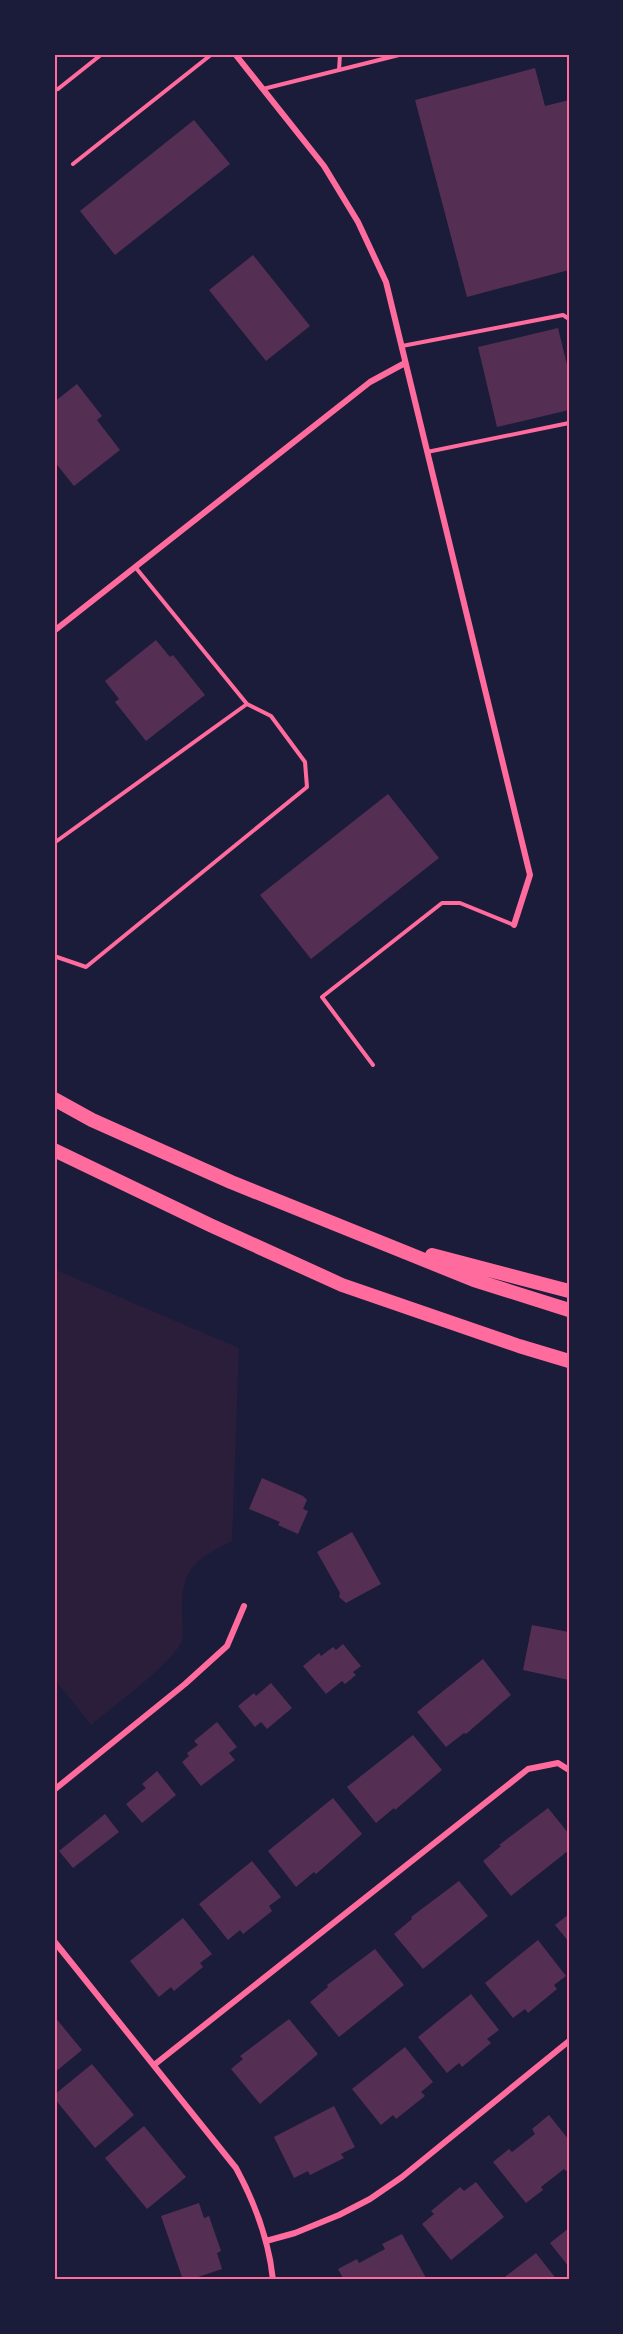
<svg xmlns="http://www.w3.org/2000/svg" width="623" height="2334" viewBox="0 0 623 2334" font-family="'Noto Sans',sans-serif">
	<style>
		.green { fill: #2a1e3b }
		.building { fill: #542f53 }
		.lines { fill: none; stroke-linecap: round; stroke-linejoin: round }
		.service { stroke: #ff6b9d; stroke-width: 4 }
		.minor { stroke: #ff6b9d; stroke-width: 6 }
		.motorway { stroke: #ff6b9d; stroke-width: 14 }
		.neatline { fill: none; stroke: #ff6b9d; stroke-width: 2 }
	</style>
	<rect width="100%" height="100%" fill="#1b1b3a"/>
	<!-- green -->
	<path class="green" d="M54,1269L239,1348L232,1541C194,1560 181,1569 182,1614C182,1622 184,1634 182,1641C172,1664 112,1707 91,1725L54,1678Z"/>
	<!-- building -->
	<path class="building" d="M535,68L545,106L569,100V270L467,297L415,100Z
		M194,120L230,164L115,255L80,211Z
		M253,255L310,326L266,361L209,290Z
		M558,328L569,373V410L497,427L478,347Z
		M77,384L102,416L97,420L120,450L74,486L54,461V402Z
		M156,640L170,657L173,655L205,695L146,741L115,702L119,699L105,681Z
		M388,794L439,858L311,959L260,895Z
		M262,1478L303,1496L307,1500L303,1509L308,1511L298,1534L278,1525L280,1522L249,1509Z
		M352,1532L381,1584L346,1603L339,1597L340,1593L317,1552Z
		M532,1625L569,1632V1680L523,1670Z
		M343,1644L361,1666L353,1672L356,1675L345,1684L342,1681L326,1694L303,1666L319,1653L321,1656L333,1647L336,1650Z
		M483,1659L511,1695L466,1734L464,1733L446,1747L417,1712Z
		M271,1683L292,1708L267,1729L261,1722L255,1727L238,1706L254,1693L256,1696Z
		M217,1722L237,1747L229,1753L235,1760L201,1786L182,1762L189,1756L187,1753L198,1745L194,1741Z
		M413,1735L442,1770L395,1810L394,1808L376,1823L347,1787Z
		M157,1771L176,1795L142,1823L126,1804L146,1788L142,1784Z
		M333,1798L362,1834L316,1874L314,1872L296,1887L268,1851Z
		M548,1808L569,1834V1850L511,1896L483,1861L501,1846L499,1845Z
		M105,1814L119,1832L73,1868L59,1851Z
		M252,1861L281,1897L269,1906L272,1911L243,1934L240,1930L228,1940L199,1904Z
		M459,1881L488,1916L423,1969L394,1934L412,1919L411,1917Z
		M569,1914V1942L555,1925Z
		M183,1918L212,1954L200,1963L203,1967L174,1991L171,1987L159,1997L130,1961Z
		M538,1940L566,1976L554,1985L557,1989L528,2013L525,2009L513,2018L485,1983Z
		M375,1949L404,1985L339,2037L310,2002L328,1987L327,1985Z
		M471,1994L499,2030L487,2039L491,2043L462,2067L459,2063L447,2073L418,2037Z
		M54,2016L82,2050L54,2073Z
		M289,2019L318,2054L260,2104L231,2069L243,2059L240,2056Z
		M405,2047L433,2082L421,2092L425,2096L396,2119L393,2115L381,2125L352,2089Z
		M92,2064L134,2115L95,2148L54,2098V2095Z
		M334,2106L355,2147L341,2154L344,2158L310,2175L308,2171L294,2178L274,2137Z
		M549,2115L569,2140V2168L566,2171L564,2169L541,2187L543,2190L526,2203L493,2162L509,2149L512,2152L535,2134L532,2129Z
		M144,2126L186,2177L147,2209L105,2158Z
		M476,2182L504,2217L451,2260L422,2224L434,2214L431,2211L460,2187L464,2191Z
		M199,2203L204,2218L209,2216L221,2251L217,2253L222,2269L189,2280H183L161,2216Z
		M569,2228V2267L550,2243Z
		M402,2234L427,2280H344L338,2269L357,2259L359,2263L385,2249L382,2244Z
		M536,2253L557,2280H501Z"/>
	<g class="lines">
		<!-- service -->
		<path class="service" d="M339,70L340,54
			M263,89L403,54
			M54,90L58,89L102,54
			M73,164L212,54
			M402,346L563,315L569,319
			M427,452L569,423
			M54,843L247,704
			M54,956L86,967L307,787L305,762L271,716L247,704L136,568
			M373,1065L322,997L442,903H460L514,925"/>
		<!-- minor -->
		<path class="minor" d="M235,54L324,166L358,222L386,282L530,875L514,925
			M54,631L370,382L405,363
			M54,1790L185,1684L227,1646L244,1606
			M54,1941L236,2168C255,2203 269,2240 273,2280
			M154,2065L528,1769L558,1763L569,1770
			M266,2241L295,2233L339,2215L370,2199L402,2177L569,2041"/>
		<!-- motorway -->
		<path class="motorway" d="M54,1099L92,1120L231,1182L474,1280L569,1310
			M54,1150L210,1225L342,1285L519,1346L569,1361
			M432,1255L569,1291"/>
	</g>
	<!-- border -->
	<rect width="623" height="2334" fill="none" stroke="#1b1b3a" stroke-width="111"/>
	<rect x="56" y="56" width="512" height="2222" class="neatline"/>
</svg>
